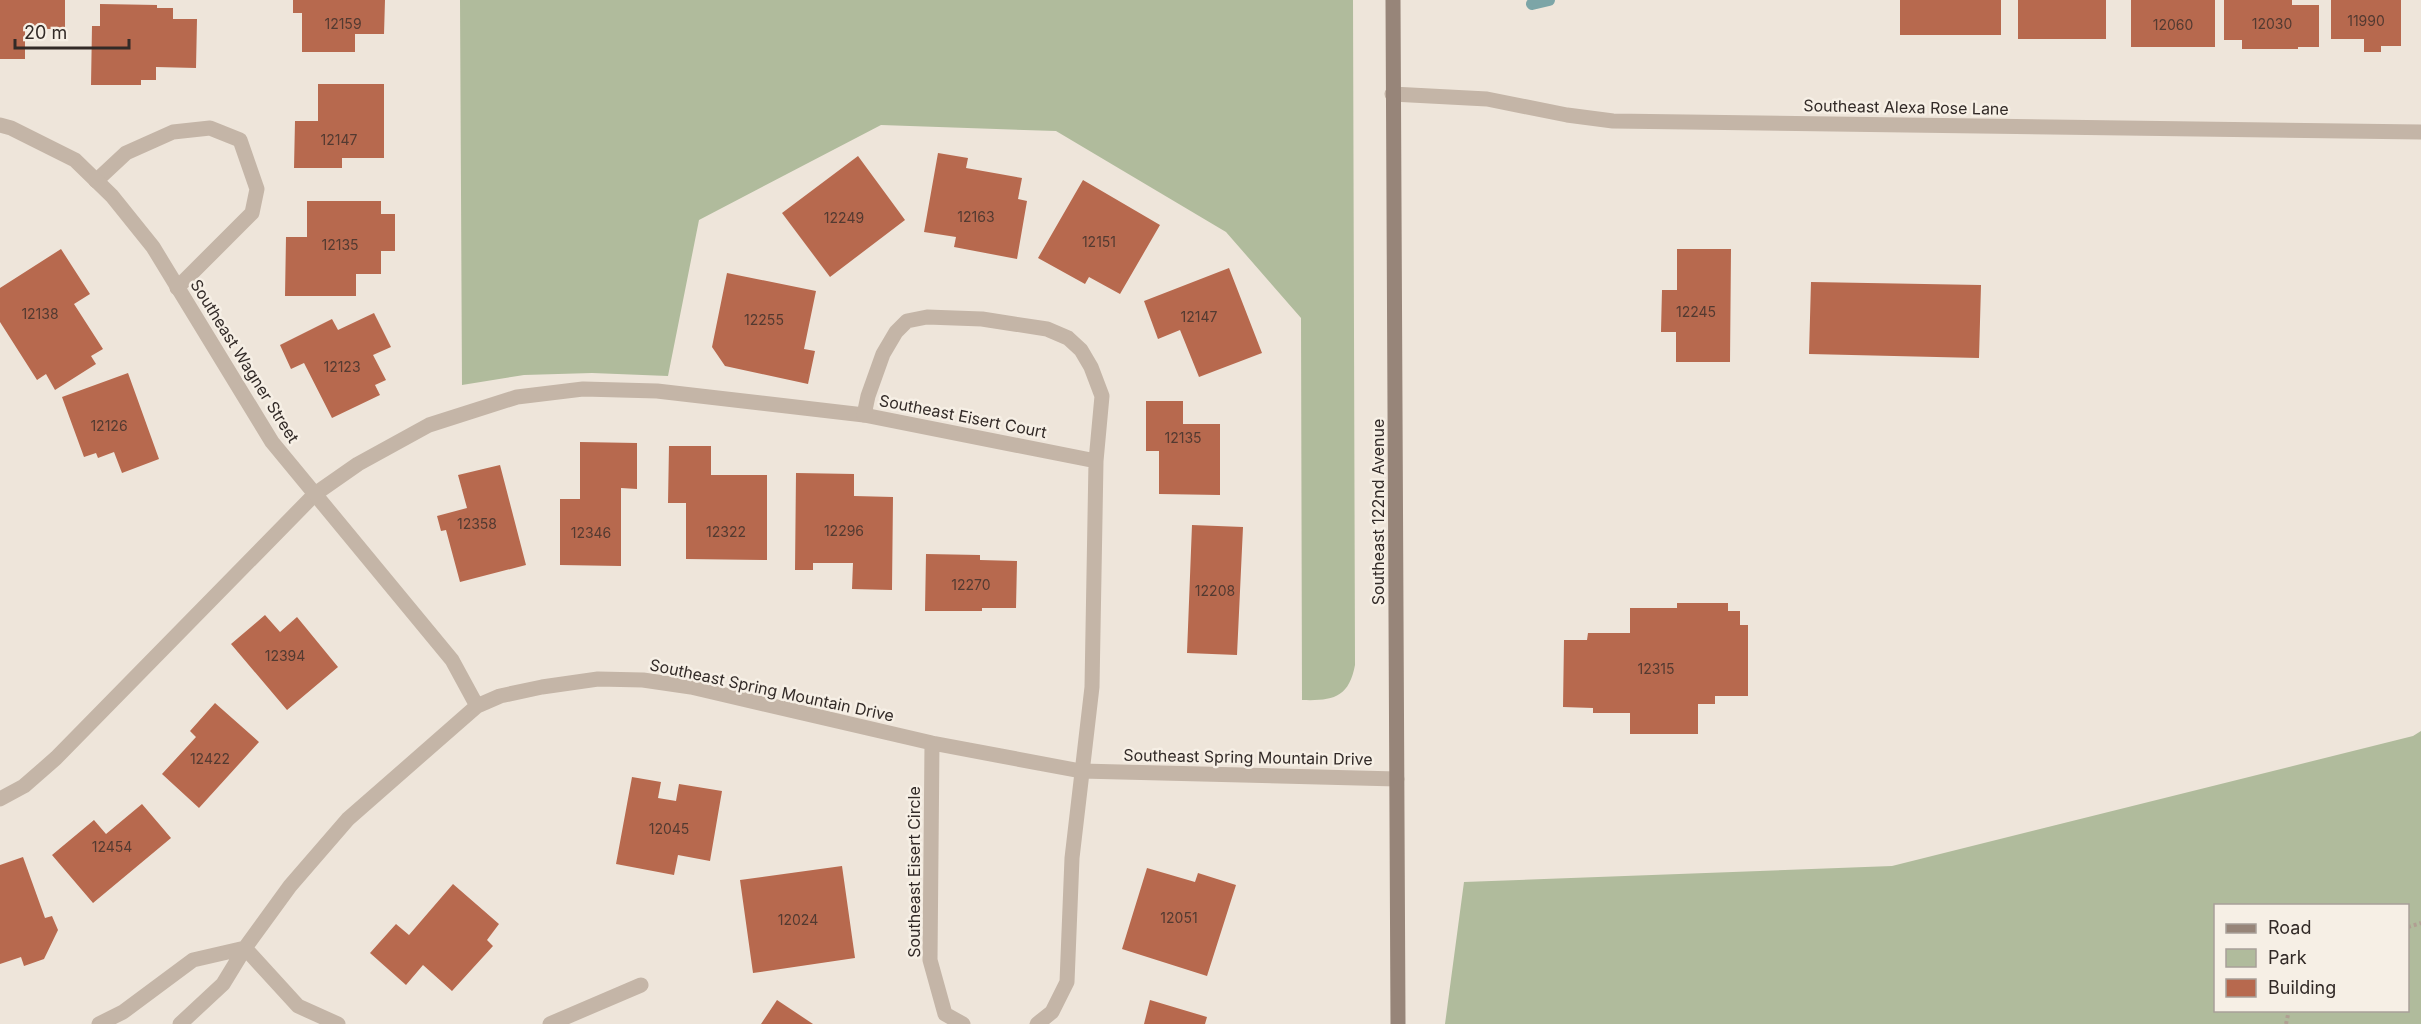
<svg xmlns="http://www.w3.org/2000/svg" width="2421" height="1024" viewBox="0 0 2421 1024" font-family="Inter,sans-serif">
	<style>
		.green { fill: #b0bb9c; fill-rule: evenodd }
		.lines { fill: none; stroke-linecap: round; stroke-linejoin: round }
		.stream { stroke: #7ca5a7; stroke-width: 12 }
		.building { fill: #b7694e }
		.path { stroke: #b09f92; stroke-width: 4; stroke-dasharray: 3 3; stroke-linecap: butt }
		.lane { stroke: #c4b5a7; stroke-width: 15 }
		.street { stroke: #c4b5a7; stroke-width: 15 }
		.secondary { stroke: #978579; stroke-width: 15 }
		.labels { text-anchor: middle; dominant-baseline: central; stroke-width: 5; stroke-linejoin: round; paint-order: stroke }
		.number-label { font-size: 14px; fill: #533a31 }
		.street-label { font-size: 16px; fill: #322a27; stroke: #f6efe5 }
	</style>
	<rect width="100%" height="100%" fill="#eee5da"/>
	<!-- green -->
	<path class="green" d="M460,0H1353L1355,665C1349,698 1332,701 1302,700L1301,318L1226,232L1056,131L881,125L699,220L668,376L592,373L524,375L462,385Z
		M2421,731V1024H1445L1464,882L1892,866L2413,736ZM2216,906H2408V1010H2216Z"/>
	<g class="lines">
		<!-- stream -->
		<path class="stream" d="M1532,4L1549,0"/>
	</g>
	<!-- building -->
	<path class="building" d="M0,0H65V29H25V59H0Z
		M293,0H385L384,34H355V52H302V13H293Z
		M1900,0H2001V35H1900Z
		M2018,0H2106V39H2018Z
		M2131,0H2215V47H2131Z
		M2224,0H2292V5H2319V47H2298V49H2242V40H2224Z
		M2331,0H2401V46H2381V52H2364V39H2331Z
		M100,4L157,5V8H173V19H197L196,68L156,67V80H141V85H91L92,26H100Z
		M318,84H384V158H342V168H294L295,121H318Z
		M938,153L968,158L966,168L1022,178L1018,199L1027,201L1017,259L954,247L956,237L924,232Z
		M858,156L905,220L830,277L782,213Z
		M1083,180L1160,225L1120,294L1089,277L1085,284L1038,258Z
		M307,201H381V214H395V251H381V274H356V296H285L286,237H307Z
		M61,249L90,294L74,304L103,349L91,356L96,364L55,390L46,374L37,380L0,322V288Z
		M1677,249H1731L1730,362H1676V332H1661L1662,290H1677Z
		M1229,268L1262,353L1199,377L1180,330L1158,339L1144,301Z
		M727,273L816,291L804,349L815,351L808,384L725,366L712,347Z
		M1811,282L1981,285L1979,358L1809,354Z
		M374,313L391,347L373,355L386,380L375,385L380,395L332,418L304,363L291,369L280,345L332,319L338,330Z
		M128,373L159,459L122,473L114,452L98,458L96,453L84,457L62,397Z
		M1146,401H1183V424H1220V495L1159,494V451H1146Z
		M580,442L637,443V489L621,488V566L560,565V499H580Z
		M669,446H711V475H767V560L686,559V503H668Z
		M500,465L526,565L460,582L446,530L441,531L437,516L467,508L458,475Z
		M796,473L854,474V496L893,497L892,590L852,589L853,563H813V570H795Z
		M1192,525L1243,527L1237,655L1187,653Z
		M926,554L980,555V560L1017,561L1016,608H982V611H925Z
		M1677,603H1728V611H1740V625H1748V696H1715V704H1698V734H1630V713H1593V708L1563,707L1564,640H1587L1588,633H1630V608H1677Z
		M265,615L280,632L297,617L338,667L287,710L231,644Z
		M215,703L259,742L199,808L162,774L196,737L190,731Z
		M632,777L661,782L658,798L676,801L679,784L722,791L710,861L678,855L674,875L616,864Z
		M142,804L171,838L93,903L52,855L94,820L106,834Z
		M23,857L45,918L52,916L58,930L44,959L24,966L21,957L0,964V865Z
		M842,866L855,958L753,973L740,880Z
		M1147,868L1195,882L1198,873L1236,885L1207,976L1122,949Z
		M453,884L499,924L487,940L493,946L452,991L423,965L406,985L370,953L396,924L409,935Z
		M777,1000L813,1024H761Z
		M1150,1000L1207,1017L1205,1024H1144Z"/>
	<g class="lines">
		<!-- path -->
		<path class="path" d="M2408,927L2421,923
			M2286,1024L2289,1010"/>
		<!-- lane -->
		<path class="lane" d="M96,181L126,153L173,132L210,128L240,140L257,189L252,213L177,288
			M0,799L24,786L56,758L315,494L358,464L429,425L517,397L583,389L657,391L864,415"/>
		<!-- street -->
		<path class="street" d="M1392,94L1487,99L1567,115L1613,121L2421,132
			M0,125L11,128L75,160L112,196L153,247L272,442L452,660L477,706
			M932,743L930,960L945,1014L963,1024
			M245,948L298,1006L338,1024
			M99,1024L123,1012L193,960L245,948
			M180,1024L223,984L245,948L290,886L348,819L477,706L500,696L542,687L598,679L643,680L691,687L932,743L1081,771L1397,779
			M550,1024L641,985
			M1037,1024L1052,1012L1067,982L1072,858L1092,687L1096,461L1102,396L1091,367L1081,350L1068,338L1047,329L982,319L927,317L907,321L896,332L883,354L868,396L864,415L1096,461"/>
		<!-- secondary -->
		<path class="secondary" d="M1393,0L1398,1024"/>
	</g>
	<g class="labels">
		<!-- number labels -->
		<g class="number-label">
			<text x="2366" y="20">11990</text>
			<text x="343" y="23">12159</text>
			<text x="2272" y="23">12030</text>
			<text x="2173" y="24">12060</text>
			<text x="339" y="139">12147</text>
			<text x="976" y="216">12163</text>
			<text x="844" y="217">12249</text>
			<text x="1099" y="241">12151</text>
			<text x="340" y="244">12135</text>
			<text x="1696" y="311">12245</text>
			<text x="40" y="313">12138</text>
			<text x="1199" y="316">12147</text>
			<text x="764" y="319">12255</text>
			<text x="342" y="366">12123</text>
			<text x="109" y="425">12126</text>
			<text x="1183" y="437">12135</text>
			<text x="477" y="523">12358</text>
			<text x="844" y="530">12296</text>
			<text x="726" y="531">12322</text>
			<text x="591" y="532">12346</text>
			<text x="971" y="584">12270</text>
			<text x="1215" y="590">12208</text>
			<text x="285" y="655">12394</text>
			<text x="1656" y="668">12315</text>
			<text x="210" y="758">12422</text>
			<text x="669" y="828">12045</text>
			<text x="112" y="846">12454</text>
			<text x="1179" y="917">12051</text>
			<text x="798" y="919">12024</text>
		</g>
		<!-- street labels -->
		<g class="street-label">
			<text transform="translate(1906 107) rotate(1)">Southeast Alexa Rose Lane</text>
			<text transform="translate(245 361) rotate(58)">Southeast Wagner Street</text>
			<text transform="translate(963 416) rotate(11)">Southeast Eisert Court</text>
			<text transform="translate(1378 512) rotate(-90)">Southeast 122nd Avenue</text>
			<text transform="translate(772 690) rotate(12)">Southeast Spring Mountain Drive</text>
			<text transform="translate(1248 757) rotate(1)">Southeast Spring Mountain Drive</text>
			<text transform="translate(914 872) rotate(-90)">Southeast Eisert Circle</text>
		</g>
	</g>
	<!-- legend -->
	<rect x="2214" y="904" width="195" height="108" fill="#f6efe5" stroke="#a8a099" stroke-width="1.5"/>
	<rect x="2226" y="924" width="30" height="9" fill="#978579" stroke="#a8a099" stroke-width="1.5"/>
	<text x="2268" y="934" font-size="18" fill="#322a27">Road</text>
	<rect x="2226" y="949" width="30" height="18" fill="#b0bb9c" stroke="#a8a099" stroke-width="1.5"/>
	<text x="2268" y="964" font-size="18" fill="#322a27">Park</text>
	<rect x="2226" y="979" width="30" height="18" fill="#b7694e" stroke="#a8a099" stroke-width="1.5"/>
	<text x="2268" y="994" font-size="18" fill="#322a27">Building</text>
	<!-- scale -->
	<path d="M15 39v9h114v-9" fill="none" stroke="#322a27" stroke-width="3"/>
	<text x="24" y="39" font-size="18" fill="#322a27" stroke="#f6efe5" stroke-width="4.5" paint-order="stroke">20 m</text>
</svg>
